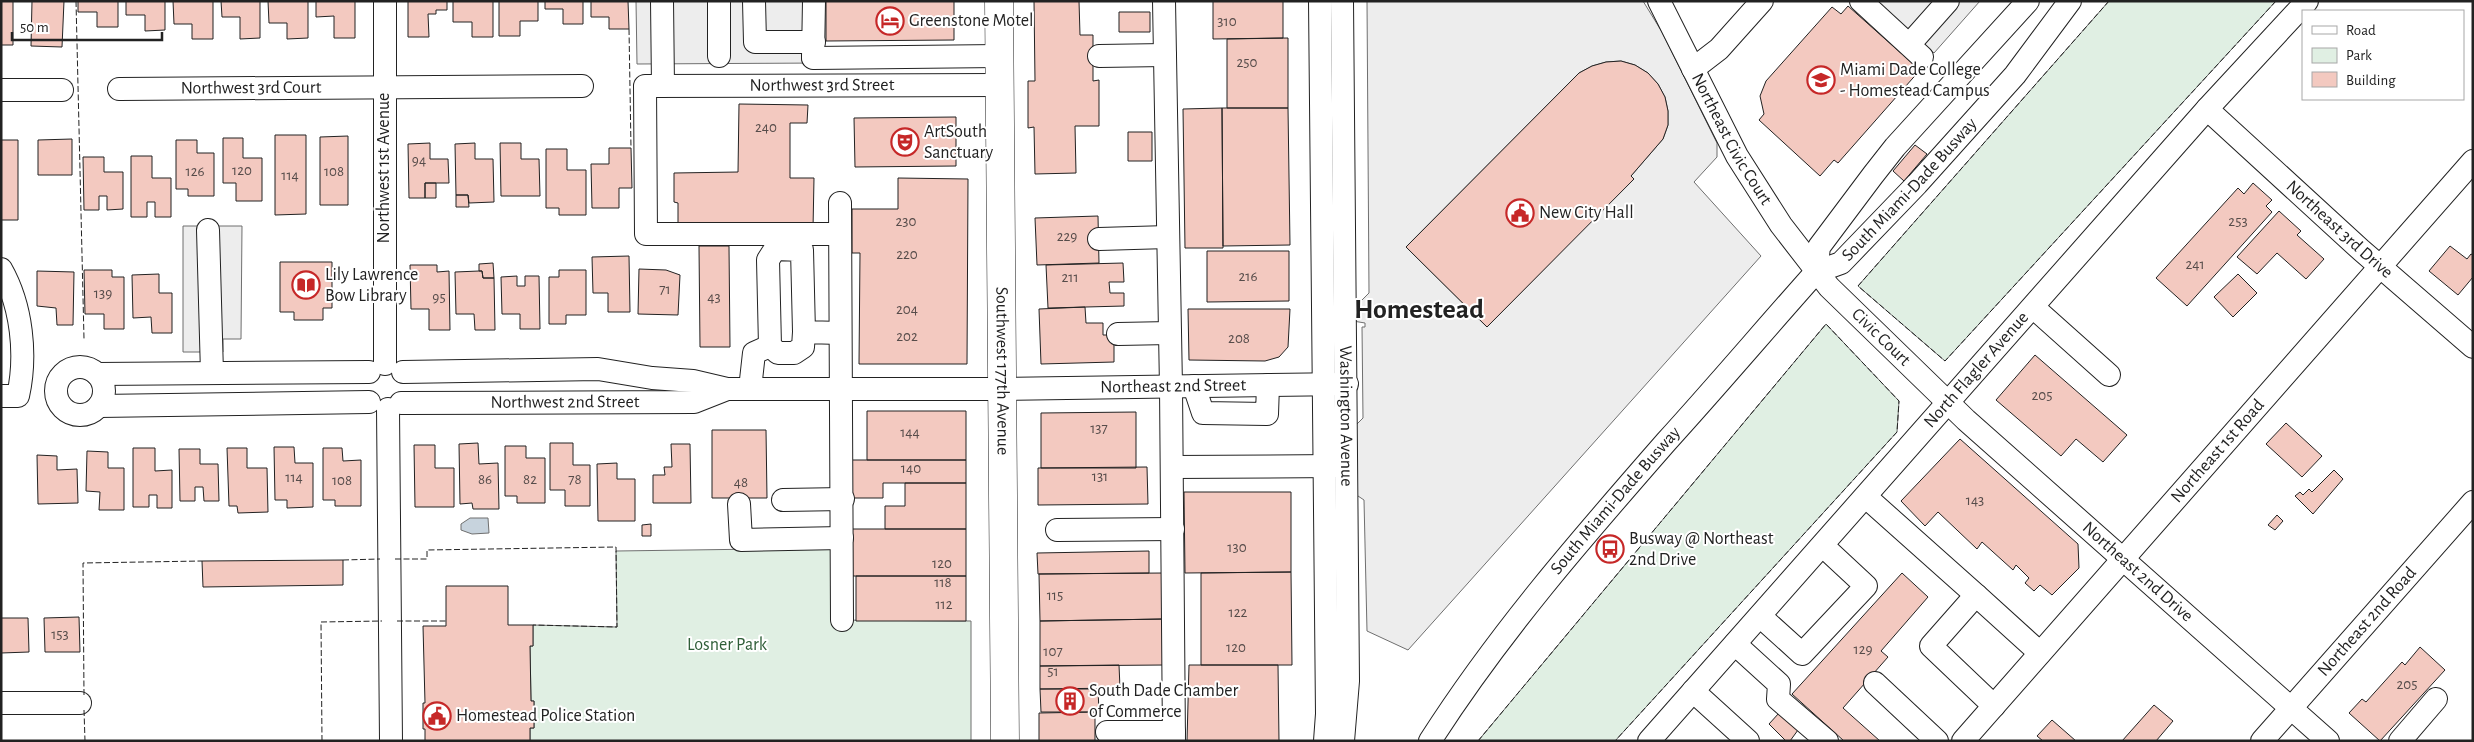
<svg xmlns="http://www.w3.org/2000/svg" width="2474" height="742" viewBox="0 0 2474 742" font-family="'Alegreya Sans',sans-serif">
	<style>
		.green { fill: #e0efe3; stroke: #6f6f6f }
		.parking { fill: #ededed; stroke: #6f6f6f; fill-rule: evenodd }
		.water { fill: #c7d3dd; stroke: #6f6f6f }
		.building { fill: #f3c9c0; stroke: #222 }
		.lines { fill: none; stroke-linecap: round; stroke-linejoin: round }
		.minor-casing { stroke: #222; stroke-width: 24 }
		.major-casing { stroke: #222; stroke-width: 29 }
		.minor { stroke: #fff; stroke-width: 22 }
		.major { stroke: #fff; stroke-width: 28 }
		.fence { stroke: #222; stroke-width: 1; stroke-dasharray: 6 2.5; stroke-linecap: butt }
		.labels { text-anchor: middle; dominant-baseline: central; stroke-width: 4; stroke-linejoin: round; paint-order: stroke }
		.number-label { font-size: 15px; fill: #564c4a }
		.poi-label { font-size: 18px; fill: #222; stroke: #fff; text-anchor: start }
		.street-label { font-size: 18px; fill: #222; stroke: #fff }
		.park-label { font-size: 18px; fill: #2f5e38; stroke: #fff }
		.town-label { font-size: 28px; font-weight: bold; fill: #222; stroke: #fff }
	</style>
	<rect width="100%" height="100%" fill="#fff"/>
	<!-- green -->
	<path class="green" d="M2109,1H2276L1945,361L1858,286Z
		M1826,324L1899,401L1897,432L1615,741H1478Z
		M833,548V620L971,621V741H530V728H534V701H531L530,646H533V625L617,627L616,551Z"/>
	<!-- parking -->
	<path class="parking" d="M636,1H822L823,63L637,64Z
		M1367,1H1643L1662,32L1717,143V157L1694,182L1761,256L1408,650L1367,631L1364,500L1355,494L1353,428L1363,418L1362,327H1365V323L1353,321L1352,310L1369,293ZM1621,61L1635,65L1648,73L1658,84L1665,97L1668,111V125L1663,139L1631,176L1633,179L1487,327L1406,247L1579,73L1592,66L1606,62Z
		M1875,1H1980L1934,53Z
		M183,226H242L241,339H223V352H183Z"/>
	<!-- water -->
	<path class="water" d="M470,518H488L489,533L472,534L461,530V524Z"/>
	<!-- building -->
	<path class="building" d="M1,1H13V45H1Z
		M32,1H64L62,47L31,46Z
		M78,1H118V27H97V12H78Z
		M126,1H165V30L145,31V15H126Z
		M173,1H213V39H192V24H174Z
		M221,1H260V38L240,39V17H222Z
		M268,1H308V38L287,39V23H269Z
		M316,1H355V38H334V16L316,17Z
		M408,1H447V10H436V14H428L429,37H408Z
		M453,1H493V37H472V22H453Z
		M499,1H538V21H520V36H499Z
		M545,1H583V24H563V9H545Z
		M591,1H628L629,29H609V17H591Z
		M826,1H954V40L826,41Z
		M1034,1H1079L1080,35H1093V81L1099,80V126H1075L1076,173L1035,174L1034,127L1028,128V81H1035Z
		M1213,1H1283V38L1213,39Z
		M1848,6L1920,70L1838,163L1834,160L1820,176L1759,120L1764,114L1760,96L1766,81L1832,7L1841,14Z
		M1119,12H1150V32H1119Z
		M1288,38V108H1227V39Z
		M1621,61L1635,65L1648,73L1658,84L1665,97L1668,111V125L1663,139L1631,176L1634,179L1487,327L1406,247L1579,73L1592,66L1606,62Z
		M739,104L808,105L807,123H790V178H814L813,229H678V203L674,202V173L738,172Z
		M1222,108H1288L1290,245L1223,246Z
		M1222,108L1223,248H1185L1183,109Z
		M956,117V166L855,167L854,118Z
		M1128,132H1152V161H1128Z
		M275,135H306V214L275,215Z
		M348,136V205H320V137Z
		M223,138H243V158H262V201H236V183H223Z
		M72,139V175H38V140Z
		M1,140H18V220H1Z
		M176,140H197V153H214V196H188V189H176Z
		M430,143V159H448L449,183H425V198H409L408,144Z
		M475,143V159H493L494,202L469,203L468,195H456L455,144Z
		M500,143H521V159H539L540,196H501Z
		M1915,145L1927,154L1904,181L1893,171Z
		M609,148H631L632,188H619V208H592L591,164H609Z
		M546,149H567V170H586V215H559V208H546Z
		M131,156H152V178H171V217H155V202H147V217H131Z
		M83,157H104V172H123V209L107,210V196H99V210H84Z
		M898,178L968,179L967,364H859L860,253H852V209H898Z
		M425,183H436V198H425Z
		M2253,183L2272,200L2266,206L2272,212L2187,306L2156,278L2238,188L2244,194Z
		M456,195H468L469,207H456Z
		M2279,211L2301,231L2297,235L2324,259L2306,279L2277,253L2257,274L2237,257Z
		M1098,216L1099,263L1037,265L1035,218Z
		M699,246H729L730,347H700Z
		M2450,246L2467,259L2471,254L2473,255V277L2458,295L2429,271Z
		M1207,251H1289V301L1207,302Z
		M629,256L630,312H608V293H593L592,257Z
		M280,262H332V308H323V320H294V312H280Z
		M493,263L494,278H483L482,271H479V264Z
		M1123,263L1124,282H1109L1110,293H1124V306L1048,308L1046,265Z
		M410,265H437V272L449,271L450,330H429V309H411Z
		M639,269L666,270L680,275L678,315L638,314Z
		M84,270H112V277H124V329H104V314H85Z
		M559,270H586V315H566V324H549V277H559Z
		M37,271L74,272L73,325H57L56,308L37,306Z
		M479,271H482L483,278H494L495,330H475L474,314H456L455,272Z
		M159,274V293H172V333H152L151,317L133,318L132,275Z
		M2238,274L2257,293L2233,317L2214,297Z
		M517,276V286H525V276H539L540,329H520V314H502L501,277Z
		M1085,307L1086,323H1103V335H1114V362L1041,364L1039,309Z
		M1188,309H1290L1288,347L1279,357L1265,361L1189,360Z
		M2035,355L2127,435L2103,462L2076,439L2061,456L1996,400Z
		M867,411H966V460H867Z
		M1136,412V468H1041V413Z
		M2286,423L2322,456L2302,477L2266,444Z
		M712,430H766L767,498H712Z
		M1960,439L2078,544L2079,568L2052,595L2040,585L2034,591L2025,583L2029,578L2016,565L2013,570L1982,542L1977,549L1938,512L1925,526L1901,501Z
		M478,443L479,464L498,463L499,509H473L472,503L460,504L459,444Z
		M550,443H573V465H590V506H565V490H550Z
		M671,444H690L691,503H653V475H665L664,467H672Z
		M414,445H435V468H454V507H415Z
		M505,446H526V458H545V503H517V496H505Z
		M274,447H294L295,463H313V507L287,508V500H275Z
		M133,448H155V471L172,470V508H157V495H149V507H133Z
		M227,448H247V468H267L268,512L238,513L237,506H229Z
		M323,448H342L343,461L361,460V506H335V500H323Z
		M179,449H200V464H218L219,501H204L203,487H195V501H180Z
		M87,451L108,452V468H124V510H99L100,492L86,491Z
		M37,455L57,456V470L77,469L78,503L38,504Z
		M852,460H966V483H883V498H852Z
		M617,463V479H635V521H598L597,464Z
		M1147,467L1148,504L1038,505V468Z
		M2334,470L2343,479L2313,514L2295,496L2300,492L2303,495L2309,489L2312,492Z
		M905,483H966V529H885V506H905Z
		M1184,492H1291V572L1185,573Z
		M2277,515L2283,521L2275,530L2268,525Z
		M651,524V536H642V525Z
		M852,529H966V576H852Z
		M1149,551V573L1038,574L1037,553Z
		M343,560V585L203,587L202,561Z
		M1291,572L1292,665H1201V573Z
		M1163,573L1164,619L1040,621L1039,574Z
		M1902,573L1928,597L1881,651L1888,657L1843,708L1880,741H1844L1792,694Z
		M856,576H966V621H856Z
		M446,586H508V625H533V646H530L531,701H534V728H530V741H425V729H423V703H425L423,626H446Z
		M79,617L80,652H45L44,618Z
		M1,618H28L29,652L1,653Z
		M1164,619V665L1040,666V621Z
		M2420,647L2445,670L2380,741L2349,713L2362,699L2366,702L2402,662L2405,665Z
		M1119,665L1120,688L1040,689V666Z
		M1189,665H1278L1279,741H1187Z
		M1040,689H1098L1099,712H1041Z
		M2154,705L2173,721L2156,741H2122Z
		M1095,712V741H1039V713Z
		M1779,713L1798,730L1790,741H1786L1769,724Z
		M2052,720L2076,741H2043L2037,736Z"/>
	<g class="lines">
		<!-- minor casing -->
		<g class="minor-casing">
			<g id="minor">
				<path d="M385,1V364"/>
				<path d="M662,1L663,86"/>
				<path d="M719,1V56"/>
				<path d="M754,1L755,42H814"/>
				<path d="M1164,1L1171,387L1174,741"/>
				<path d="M1320,1L1327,714L1325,741"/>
				<path id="s1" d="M1342,1L1348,681L1343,741"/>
				<path id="s2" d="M1659,1L1737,156L1781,225L1829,287L1966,420L2328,741"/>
				<path d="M1861,1L1922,57"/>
				<path d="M1916,37L1948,1"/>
				<path d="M1099,56L1165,55"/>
				<path d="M813,57L814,1"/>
				<path d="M813,58L999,56"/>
				<path d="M1693,69L1719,49L1762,1"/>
				<path id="s3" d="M119,89L582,86"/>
				<path d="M1,90H62"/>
				<path id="s4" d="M2207,109L2361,250L2473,347"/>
				<path d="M840,203L842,620"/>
				<path d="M208,230L212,373"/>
				<path id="s5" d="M840,234H646L645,86L999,85"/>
				<path d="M1099,239L1168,237"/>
				<path d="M1,269C22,306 27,355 18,396H1"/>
				<path d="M1816,272L1819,247L1873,175L1895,147L2028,1"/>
				<path d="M2034,308L2109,375"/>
				<path d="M804,332L803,347L794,353H778L770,346L768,260L775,249L802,250L804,332L840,333"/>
				<path d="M1118,334L1170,333"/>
				<circle cx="80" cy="391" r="24"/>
				<path id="s6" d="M403,372L598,369L652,378L693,381L727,389H1002L1347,384"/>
				<path d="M97,374L369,372"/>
				<path d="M1194,386L1203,413L1267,414L1268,385"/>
				<path d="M750,389L754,353L770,346"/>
				<path id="s7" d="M401,403L694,402L727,389"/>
				<path d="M99,406L369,402"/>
				<path d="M388,409L391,741"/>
				<path d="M1172,467L1338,466"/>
				<path d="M1866,497L1976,595"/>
				<path d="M783,500L843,499"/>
				<path d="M739,504L741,540L842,538"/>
				<path d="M1057,530L1173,529"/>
				<path d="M1760,616L1802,654L1866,586L1823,546"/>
				<path d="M1735,644L1779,684L1778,699L1827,741"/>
				<path d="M1875,683L1937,741"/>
				<path d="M1693,691L1748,741"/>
				<path d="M1,703H80"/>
				<path d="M1994,706L1931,646L1976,595L2040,653"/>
				<path d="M1107,732H1174"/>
				<path id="s8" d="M1430,741C1499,633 1582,538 1666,442C1717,386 1766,328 1816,272L1841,263L1917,184L2015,75L2070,1"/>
				<path id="s9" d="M1649,741L2207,109L2307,1"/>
				<path id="s10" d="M1963,741L2473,161"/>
				<path id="s11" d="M2262,741L2473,502"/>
				<path d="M2400,741L2436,699"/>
			</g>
		</g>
		<!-- major casing -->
		<g class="major-casing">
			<g id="major">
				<path id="s12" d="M999,1L1005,741"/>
			</g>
		</g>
		<!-- minor -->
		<use href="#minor" class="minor"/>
		<!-- major -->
		<use href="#major" class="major"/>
		<!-- fence -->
		<path class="fence" d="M76,1L84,339
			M2109,1L1858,286L1945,361L2276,1
			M629,29L631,148
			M395,559H427V550L616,547L617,627L533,625
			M343,560L380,559
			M397,621H446
			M84,695L83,563L202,561
			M84,710L85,741
			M322,741L321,622L382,621
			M1478,741L1826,324L1899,401L1897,432L1615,741"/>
	</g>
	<!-- icons -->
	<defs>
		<g id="hotel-ring" transform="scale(1.4375)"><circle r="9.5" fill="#fff" stroke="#c62828" stroke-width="1.5"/><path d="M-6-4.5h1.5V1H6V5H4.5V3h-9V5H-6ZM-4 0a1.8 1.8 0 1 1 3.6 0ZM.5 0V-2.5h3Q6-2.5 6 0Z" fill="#c62828"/></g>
		<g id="university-ring" transform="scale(1.4375)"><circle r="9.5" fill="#fff" stroke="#c62828" stroke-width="1.5"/><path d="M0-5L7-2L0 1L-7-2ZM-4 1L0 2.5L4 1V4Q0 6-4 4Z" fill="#c62828"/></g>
		<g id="theatre-ring" transform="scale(1.4375)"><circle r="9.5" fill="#fff" stroke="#c62828" stroke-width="1.5"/><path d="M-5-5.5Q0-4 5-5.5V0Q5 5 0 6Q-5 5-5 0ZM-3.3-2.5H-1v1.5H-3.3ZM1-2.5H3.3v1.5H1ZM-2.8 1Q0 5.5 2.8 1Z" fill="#c62828"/></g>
		<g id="civic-ring" transform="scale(1.4375)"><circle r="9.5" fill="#fff" stroke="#c62828" stroke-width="1.5"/><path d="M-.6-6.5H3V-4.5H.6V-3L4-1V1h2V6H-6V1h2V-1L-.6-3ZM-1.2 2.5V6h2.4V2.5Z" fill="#c62828"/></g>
		<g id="library-ring" transform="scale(1.4375)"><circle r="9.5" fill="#fff" stroke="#c62828" stroke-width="1.5"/><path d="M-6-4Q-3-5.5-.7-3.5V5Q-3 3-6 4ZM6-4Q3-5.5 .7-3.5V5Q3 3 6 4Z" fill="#c62828"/></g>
		<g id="bus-ring" transform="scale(1.4375)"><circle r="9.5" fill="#fff" stroke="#c62828" stroke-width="1.5"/><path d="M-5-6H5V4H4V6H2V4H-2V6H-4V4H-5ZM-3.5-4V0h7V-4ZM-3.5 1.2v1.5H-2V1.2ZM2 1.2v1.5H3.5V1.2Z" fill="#c62828"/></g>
		<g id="building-ring" transform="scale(1.4375)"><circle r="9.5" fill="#fff" stroke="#c62828" stroke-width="1.5"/><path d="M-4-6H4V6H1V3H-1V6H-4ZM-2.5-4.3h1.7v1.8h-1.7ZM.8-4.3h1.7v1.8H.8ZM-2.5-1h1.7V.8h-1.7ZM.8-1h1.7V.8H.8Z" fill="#c62828"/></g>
	</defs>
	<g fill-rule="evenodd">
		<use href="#hotel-ring" x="890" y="21"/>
		<use href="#university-ring" x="1821" y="80"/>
		<use href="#theatre-ring" x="905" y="142"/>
		<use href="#civic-ring" x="1520" y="213"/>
		<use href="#library-ring" x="306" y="285"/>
		<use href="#bus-ring" x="1610" y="549"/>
		<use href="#building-ring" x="1070" y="701"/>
		<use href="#civic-ring" x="437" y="716"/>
	</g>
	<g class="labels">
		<!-- number labels -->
		<g class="number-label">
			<text x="1227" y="21">310</text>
			<text x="1247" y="62">250</text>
			<text x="766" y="127">240</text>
			<text x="419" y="160">94</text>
			<text x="242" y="170">120</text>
			<text x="195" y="171">126</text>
			<text x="334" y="171">108</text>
			<text x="290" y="175">114</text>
			<text x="906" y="221">230</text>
			<text x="2238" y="221">253</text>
			<text x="1067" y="236">229</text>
			<text x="907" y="254">220</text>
			<text x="2195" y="264">241</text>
			<text x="1248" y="276">216</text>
			<text x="1070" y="277">211</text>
			<text x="665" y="289">71</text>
			<text x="103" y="293">139</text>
			<text x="439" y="297">95</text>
			<text x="714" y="297">43</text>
			<text x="907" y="309">204</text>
			<text x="907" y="336">202</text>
			<text x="1239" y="338">208</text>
			<text x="2042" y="395">205</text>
			<text x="1099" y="428">137</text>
			<text x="910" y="432">144</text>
			<text x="911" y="468">140</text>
			<text x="1100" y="476">131</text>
			<text x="294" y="477">114</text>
			<text x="485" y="479">86</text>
			<text x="530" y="479">82</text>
			<text x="575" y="479">78</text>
			<text x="342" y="480">108</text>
			<text x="741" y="482">48</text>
			<text x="1975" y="500">143</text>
			<text x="1237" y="547">130</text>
			<text x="942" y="563">120</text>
			<text x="943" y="582">118</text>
			<text x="1055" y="595">115</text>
			<text x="944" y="604">112</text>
			<text x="1238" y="612">122</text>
			<text x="60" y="634">153</text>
			<text x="1236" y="647">120</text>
			<text x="1863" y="649">129</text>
			<text x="1053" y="651">107</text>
			<text x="1053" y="671">51</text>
			<text x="2407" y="684">205</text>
		</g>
		<!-- poi labels -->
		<g class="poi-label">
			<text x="909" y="21">Greenstone Motel</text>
			<text x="1840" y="70">Miami Dade College<tspan x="1840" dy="21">- Homestead Campus</tspan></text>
			<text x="924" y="132">ArtSouth<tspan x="924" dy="21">Sanctuary</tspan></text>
			<text x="1539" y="213">New City Hall</text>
			<text x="325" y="275">Lily Lawrence<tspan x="325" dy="21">Bow Library</tspan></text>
			<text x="1629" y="539">Busway @ Northeast<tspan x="1629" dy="21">2nd Drive</tspan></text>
			<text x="1089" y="691">South Dade Chamber<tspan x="1089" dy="21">of Commerce</tspan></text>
			<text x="456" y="716">Homestead Police Station</text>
		</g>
		<!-- street labels -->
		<g class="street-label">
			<text stroke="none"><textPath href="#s5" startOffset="519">Northwest 3rd Street</textPath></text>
			<text stroke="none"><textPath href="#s3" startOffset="132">Northwest 3rd Court</textPath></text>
			<text stroke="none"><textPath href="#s2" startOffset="156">Northeast Civic Court</textPath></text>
			<text transform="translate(384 168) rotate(-90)">Northwest 1st Avenue</text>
			<text stroke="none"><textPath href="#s8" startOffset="735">South Miami-Dade Busway</textPath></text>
			<text stroke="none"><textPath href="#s4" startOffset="179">Northeast 3rd Drive</textPath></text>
			<text stroke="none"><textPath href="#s2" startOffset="406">Civic Court</textPath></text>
			<text stroke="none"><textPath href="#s9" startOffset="495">North Flagler Avenue</textPath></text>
			<text stroke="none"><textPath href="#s12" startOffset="370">Southwest 177th Avenue</textPath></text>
			<text stroke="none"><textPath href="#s6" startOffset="772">Northeast 2nd Street</textPath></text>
			<text stroke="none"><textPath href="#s7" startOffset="164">Northwest 2nd Street</textPath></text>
			<text stroke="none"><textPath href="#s1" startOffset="415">Washington Avenue</textPath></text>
			<text stroke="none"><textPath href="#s10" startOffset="386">Northeast 1st Road</textPath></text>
			<text stroke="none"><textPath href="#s8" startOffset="304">South Miami-Dade Busway</textPath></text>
			<text stroke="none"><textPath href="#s2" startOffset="754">Northeast 2nd Drive</textPath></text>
			<text stroke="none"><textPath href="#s11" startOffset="159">Northeast 2nd Road</textPath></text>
		</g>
		<!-- park labels -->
		<g class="park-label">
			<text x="727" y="645">Losner Park</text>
		</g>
		<!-- town labels -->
		<g class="town-label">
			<text x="1419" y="310">Homestead</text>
		</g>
	</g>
	<!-- border -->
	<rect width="2474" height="742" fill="none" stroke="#222222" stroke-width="5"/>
	<!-- legend -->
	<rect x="2302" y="10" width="162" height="90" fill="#ffffff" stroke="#a7a7a7"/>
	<rect x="2312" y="26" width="25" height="8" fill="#ffffff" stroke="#a7a7a7"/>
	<text x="2346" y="35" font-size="15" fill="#222222">Road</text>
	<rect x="2312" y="48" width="25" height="15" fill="#e0efe3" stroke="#a7a7a7"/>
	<text x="2346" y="60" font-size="15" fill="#222222">Park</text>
	<rect x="2312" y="72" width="25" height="15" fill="#f3c9c0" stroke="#a7a7a7"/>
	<text x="2346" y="85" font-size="15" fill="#222222">Building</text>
	<!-- scale -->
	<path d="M12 32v8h150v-8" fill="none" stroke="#222222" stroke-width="2.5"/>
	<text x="20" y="32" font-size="15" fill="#222222" stroke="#ffffff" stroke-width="4" paint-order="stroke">50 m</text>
</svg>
